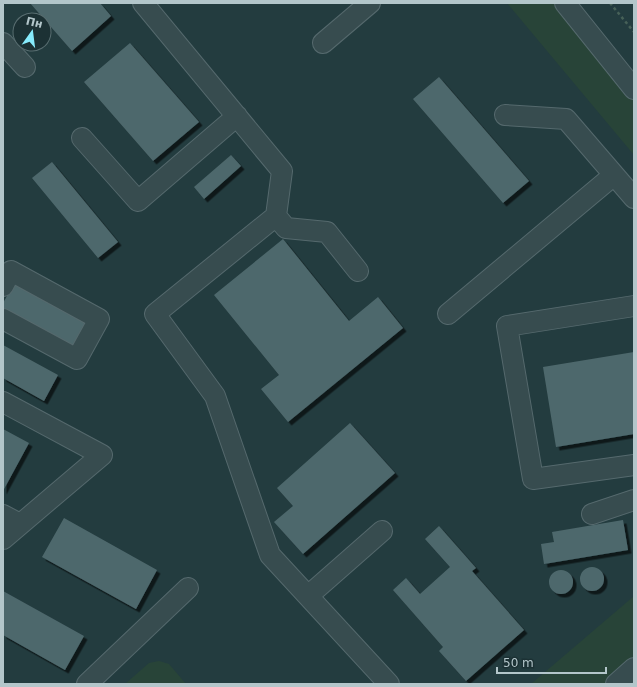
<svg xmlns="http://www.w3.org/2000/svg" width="637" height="687" viewBox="0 0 637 687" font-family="'DejaVu Sans',sans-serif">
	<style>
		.green { fill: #284438 }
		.building { fill: #4e686c; filter: url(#shadow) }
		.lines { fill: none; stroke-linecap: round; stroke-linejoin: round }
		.minor-casing { stroke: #55696d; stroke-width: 22 }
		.path { stroke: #476158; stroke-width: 2.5; stroke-dasharray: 3 3; stroke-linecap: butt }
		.minor { stroke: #374c4f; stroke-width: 20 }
	</style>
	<defs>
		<filter id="shadow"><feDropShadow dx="3.5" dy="3.5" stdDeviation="0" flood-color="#0009"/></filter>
	</defs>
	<rect width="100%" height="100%" fill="#233c3f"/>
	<!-- green -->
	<path class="green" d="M507,3H556L634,100V155Z
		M634,596V659L605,684H531Z
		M159,661L169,664L186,684H125L149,663Z"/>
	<!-- building -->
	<path class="building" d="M30,3H100L111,16L72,51Z
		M130,43L199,122L153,161L84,82Z
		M439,77L529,181L503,203L413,99Z
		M231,155L241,166L204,199L194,187Z
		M52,162L118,242L98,258L32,178Z
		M283,239L349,321L378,297L403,328L288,422L261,389L279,375L214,295Z
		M15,282L87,322L73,348L3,309V303Z
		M3,345L58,375L44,401L3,378Z
		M634,352V434L556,447L543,367Z
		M350,423L395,473L303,554L274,522L293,506L277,488Z
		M3,429L29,443L3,491Z
		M64,518L157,570L136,609L42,557Z
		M623,520L628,550L544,564L541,544L554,542L552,532Z
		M439,526L476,568L472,571L524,630L466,681L439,651L443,647L393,590L406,578L420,594L450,567L425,539Z
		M580 579a12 12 0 1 1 24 0a12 12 0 1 1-24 0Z
		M549 582a12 12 0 1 1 24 0a12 12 0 1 1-24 0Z
		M3,591L84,636L65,670L3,635Z"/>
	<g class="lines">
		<!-- minor casing -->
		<g class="minor-casing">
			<path id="minor" d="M143,3L282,171L276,216L155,314L215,396L270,555L389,684
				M565,3L634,89
				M3,43L25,67
				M323,43L370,3
				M505,115L566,119L634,198
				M82,138L138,201L237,116
				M276,216L286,228L327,232L358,271
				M3,286L11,271L99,319L77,359L3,319
				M634,306L507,326L533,479L634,465
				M448,314L614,175
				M3,402L102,455L3,539
				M592,514L634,500
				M3,515L20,524
				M308,596L382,531
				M87,684L188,588
				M616,684L634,668"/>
		</g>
		<!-- path -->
		<path class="path" d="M610,3L634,32"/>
		<!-- minor -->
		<use href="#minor" class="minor"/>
	</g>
	<!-- border -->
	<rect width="637" height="687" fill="none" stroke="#b3c6ca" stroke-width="8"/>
	<!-- north arrow -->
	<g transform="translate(32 32) rotate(14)"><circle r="19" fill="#1c3134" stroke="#586d70"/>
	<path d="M0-3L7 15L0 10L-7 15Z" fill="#86ebfc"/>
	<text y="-6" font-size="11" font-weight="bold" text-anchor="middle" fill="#b3c6ca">Пн</text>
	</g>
	<!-- scale -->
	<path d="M497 667v6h109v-6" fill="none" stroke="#b3c6ca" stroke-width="2"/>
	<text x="503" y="667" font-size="12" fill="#b3c6ca" stroke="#1c3134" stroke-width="3" paint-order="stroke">50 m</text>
</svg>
